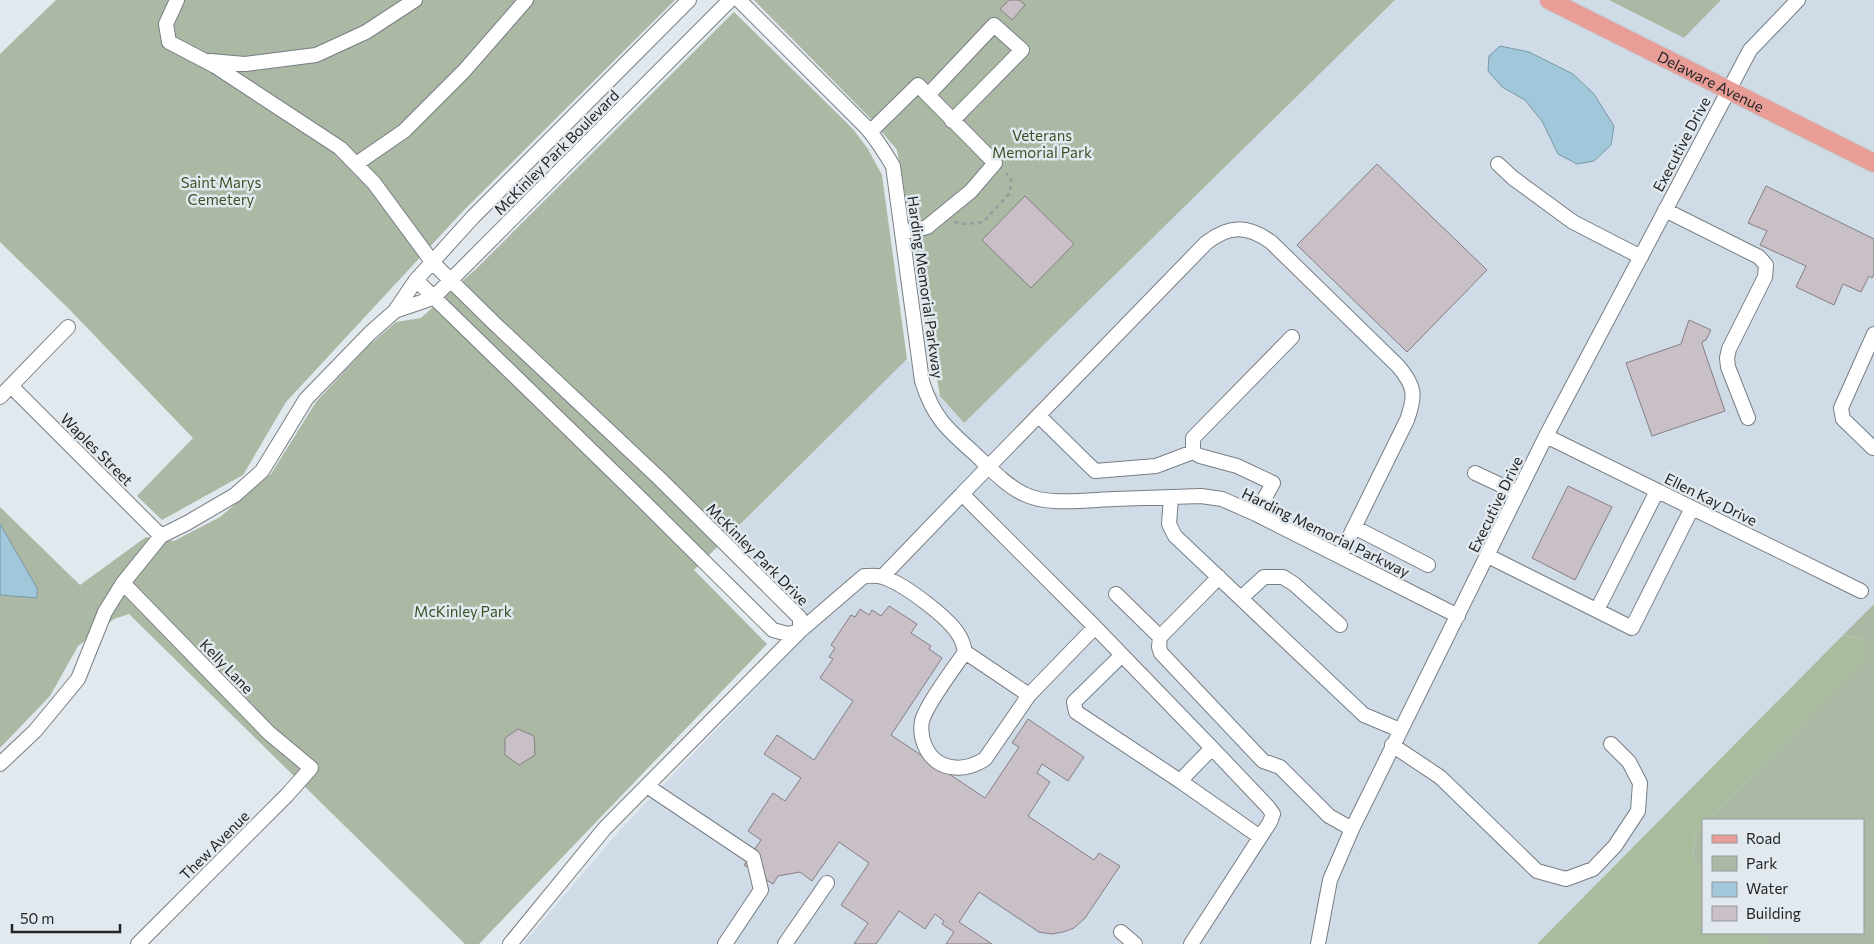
<svg xmlns="http://www.w3.org/2000/svg" width="1874" height="944" viewBox="0 0 1874 944" font-family="Commissioner,sans-serif">
	<style>
		.built { fill: #cfdce8 }
		.green { fill: #abb8a4 }
		.forest { fill: #a9bd9e }
		.water { fill: #a1c7db; stroke: #7b96a5 }
		.building { fill: #c8c0c6; stroke: #857e84 }
		.lines { fill: none; stroke-linecap: round; stroke-linejoin: round }
		.minor-casing { stroke: #787e84; stroke-width: 16 }
		.major-casing { stroke: #c6c6c7; stroke-width: 20 }
		.path { stroke: #959b9f; stroke-width: 2.5; stroke-dasharray: 4 4; stroke-linecap: butt }
		.minor { stroke: #fff; stroke-width: 14 }
		.major { stroke: #e99d97; stroke-width: 18 }
		.labels { text-anchor: middle; dominant-baseline: central; stroke-width: 5; stroke-linejoin: round; paint-order: stroke }
		.street-label { font-size: 15px; fill: #222527; stroke: #e1e8ee }
		.park-label { font-size: 15px; fill: #385426; stroke: #e1e8ee }
	</style>
	<rect width="100%" height="100%" fill="#e1e8ee"/>
	<!-- built -->
	<path class="built" d="M1395,0H1609L1684,38L1721,0H1874V604L1537,944H523L620,830L817,625L730,535L907,359L964,423Z"/>
	<!-- green -->
	<path class="green" d="M56,0H675L464,210L286,402L243,475L162,520L137,496L193,438L69,309L0,242V54Z
		M754,0H1395L964,423L940,396L897,150L870,118Z
		M1609,0H1721L1684,38Z
		M734,12L852,128L868,149L882,175L907,359L694,570L767,644L479,944H465L129,614L114,619L78,646L50,696L0,748V507L80,585L146,537L174,541L220,517L271,474L316,402L366,348L396,322L421,318L476,269Z
		M1874,604V944H1770L1760,933H1863V820H1709L1865,660V639L1843,635Z
		M1703,827V871L1693,860L1695,835Z"/>
	<!-- forest -->
	<path class="forest" d="M1843,635L1865,639L1866,660L1709,820H1703V827L1695,835L1693,860L1703,871V933H1760L1770,944H1537Z"/>
	<!-- water -->
	<path class="water" d="M1500,46L1529,52L1573,74L1594,94L1614,126L1611,145L1594,161L1577,164L1558,154L1542,121L1525,100L1502,87L1488,71L1489,56Z
		M0,524L37,588V598L0,595Z"/>
	<!-- building -->
	<path class="building" d="M1009,0H1019L1025,5L1012,20L1000,9Z
		M1377,164L1487,270L1407,352L1297,245Z
		M1766,186L1874,239V274L1872,278L1869,276L1861,292L1843,284L1834,305L1796,287L1806,266L1760,245L1767,231L1748,223Z
		M1025,196L1074,244L1031,288L982,240Z
		M1689,320L1711,330L1706,340L1703,341L1702,344L1725,411L1652,436L1626,363L1681,344Z
		M1568,486L1612,507L1575,580L1532,558Z
		M889,606L917,624L911,633L931,646L929,649L942,658L891,735L985,798L1019,747L1012,743L1028,719L1084,757L1068,781L1042,764L1037,773L1050,782L1028,816L1094,860L1099,853L1120,866L1085,918L1074,928L1063,932L1052,934L1039,932L979,892L959,922L992,944H946L954,932L942,924L944,921L935,914L925,929L899,911L876,944H854L868,923L841,905L869,863L839,842L812,881L800,872L778,876L773,884L744,865L761,840L748,831L773,793L785,801L801,778L764,754L777,735L814,760L853,701L820,678L833,659L829,657L835,648L831,645L851,615L855,617L860,609L869,615L872,610L881,616Z
		M518,729L534,736L535,755L519,765L505,755V738Z"/>
	<g class="lines">
		<!-- minor casing -->
		<g class="minor-casing">
			<path id="minor" d="M177,0L166,24L169,42L215,66L340,148L374,183L433,263L495,324L659,478L800,618V631L788,634L773,630L639,497L416,280
				M739,0L865,126C876,138 884,151 893,166L922,381C933,417 947,429 974,453C989,467 1005,485 1024,494C1047,506 1088,500 1114,499C1143,498 1172,497 1201,496L1222,499L1256,514L1458,616
				M210,61L245,64L316,55L366,32L415,0
				M928,95L994,25L1022,50L952,121
				M870,132L918,85L995,163L971,191L927,227L902,233
				M356,164L404,131L464,71L526,0
				M1498,164L1513,178L1573,222L1641,257
				M1665,210L1759,257L1766,265L1765,277L1729,349L1727,358L1728,367L1748,418
				M395,311L433,298L730,0
				M11,386L161,536
				M0,397L68,327
				M1039,416L1095,471L1156,466L1193,452L1200,456L1237,466L1273,483L1256,514
				M1546,436L1861,591
				M1873,448L1843,419L1841,408L1874,334
				M1193,452V438L1292,337
				M1475,473L1518,493
				M962,494L1206,243C1229,225 1247,225 1271,242L1398,366C1415,386 1416,395 1407,420L1340,556
				M1171,497L1169,524L1175,536L1364,715L1400,730
				M1354,527L1428,565
				M1488,556L1632,628L1692,508
				M882,577L962,494L1095,627L1029,695
				M123,583L269,733L311,768L287,795L138,944
				M1116,594L1160,637L1159,647L1161,653L1263,761L1280,767L1329,816L1352,829
				M1241,598L1264,577H1283L1294,584L1340,625
				M1597,610L1657,491
				M1095,627L1212,748L1180,781L1076,712L1074,702L1122,655
				M1160,637L1219,577
				M965,652L1029,695L985,759C971,768 957,771 941,764C926,756 919,737 922,721C926,705 954,668 965,652Z
				M1392,745L1440,777L1537,871L1566,879L1593,869L1615,846L1638,811L1640,783L1629,762L1611,744
				M0,764L35,731L78,679L105,612L123,583L161,536L187,523L235,495L262,471L306,399L370,333L395,311L416,280L473,217L689,0
				M1180,781L1260,837
				M647,786L753,857L761,890L725,944
				M1121,932L1135,944
				M510,944L605,828L800,631L864,576C870,576 878,575 883,577C904,584 950,618 960,637C963,642 964,647 965,652
				M785,944L827,883
				M1191,944L1270,822L1273,814L1268,807L1212,748
				M1318,944L1330,880L1352,829L1546,436L1750,50L1798,0"/>
		</g>
		<!-- major casing -->
		<g class="major-casing">
			<g id="major">
				<path id="s1" d="M1549,0L1874,163"/>
			</g>
		</g>
		<!-- path -->
		<path class="path" d="M954,222L965,224L983,222L1010,193L1011,178L1006,173"/>
		<!-- minor -->
		<use href="#minor" class="minor"/>
		<!-- major -->
		<use href="#major" class="major"/>
	</g>
	<g class="labels">
		<!-- street labels -->
		<g class="street-label">
			<text stroke="none"><textPath href="#s1" startOffset="181">Delaware Avenue</textPath></text>
			<text transform="translate(1681 144) rotate(-62)">Executive Drive</text>
			<text transform="translate(556 152) rotate(-45)">McKinley Park Boulevard</text>
			<text transform="translate(926 287) rotate(82)">Harding Memorial Parkway</text>
			<text transform="translate(97 449) rotate(45)">Waples Street</text>
			<text transform="translate(1711 499) rotate(26)">Ellen Kay Drive</text>
			<text transform="translate(1495 504) rotate(-64)">Executive Drive</text>
			<text transform="translate(1326 532) rotate(26)">Harding Memorial Parkway</text>
			<text transform="translate(758 554) rotate(45)">McKinley Park Drive</text>
			<text transform="translate(227 666) rotate(46)">Kelly Lane</text>
			<text transform="translate(214 845) rotate(-45)">Thew Avenue</text>
		</g>
		<!-- park labels -->
		<g class="park-label">
			<text x="1042" y="135">Veterans<tspan x="1042" dy="17">Memorial Park</tspan></text>
			<text x="221" y="182">Saint Marys<tspan x="221" dy="17">Cemetery</tspan></text>
			<text x="463" y="611">McKinley Park</text>
		</g>
	</g>
	<!-- legend -->
	<rect x="1702" y="819" width="162" height="115" fill="#e1e8ee" stroke="#959a9e"/>
	<rect x="1712" y="835" width="25" height="8" fill="#e99d97" stroke="#959a9e"/>
	<text x="1746" y="844" font-size="15" fill="#222527">Road</text>
	<rect x="1712" y="856" width="25" height="15" fill="#abb8a4" stroke="#959a9e"/>
	<text x="1746" y="869" font-size="15" fill="#222527">Park</text>
	<rect x="1712" y="882" width="25" height="15" fill="#a1c7db" stroke="#959a9e"/>
	<text x="1746" y="894" font-size="15" fill="#222527">Water</text>
	<rect x="1712" y="906" width="25" height="15" fill="#c8c0c6" stroke="#959a9e"/>
	<text x="1746" y="919" font-size="15" fill="#222527">Building</text>
	<!-- scale -->
	<path d="M12 924v8h108v-8" fill="none" stroke="#222527" stroke-width="2.5"/>
	<text x="20" y="924" font-size="15" fill="#222527" stroke="#e1e8ee" stroke-width="4" paint-order="stroke">50 m</text>
</svg>
